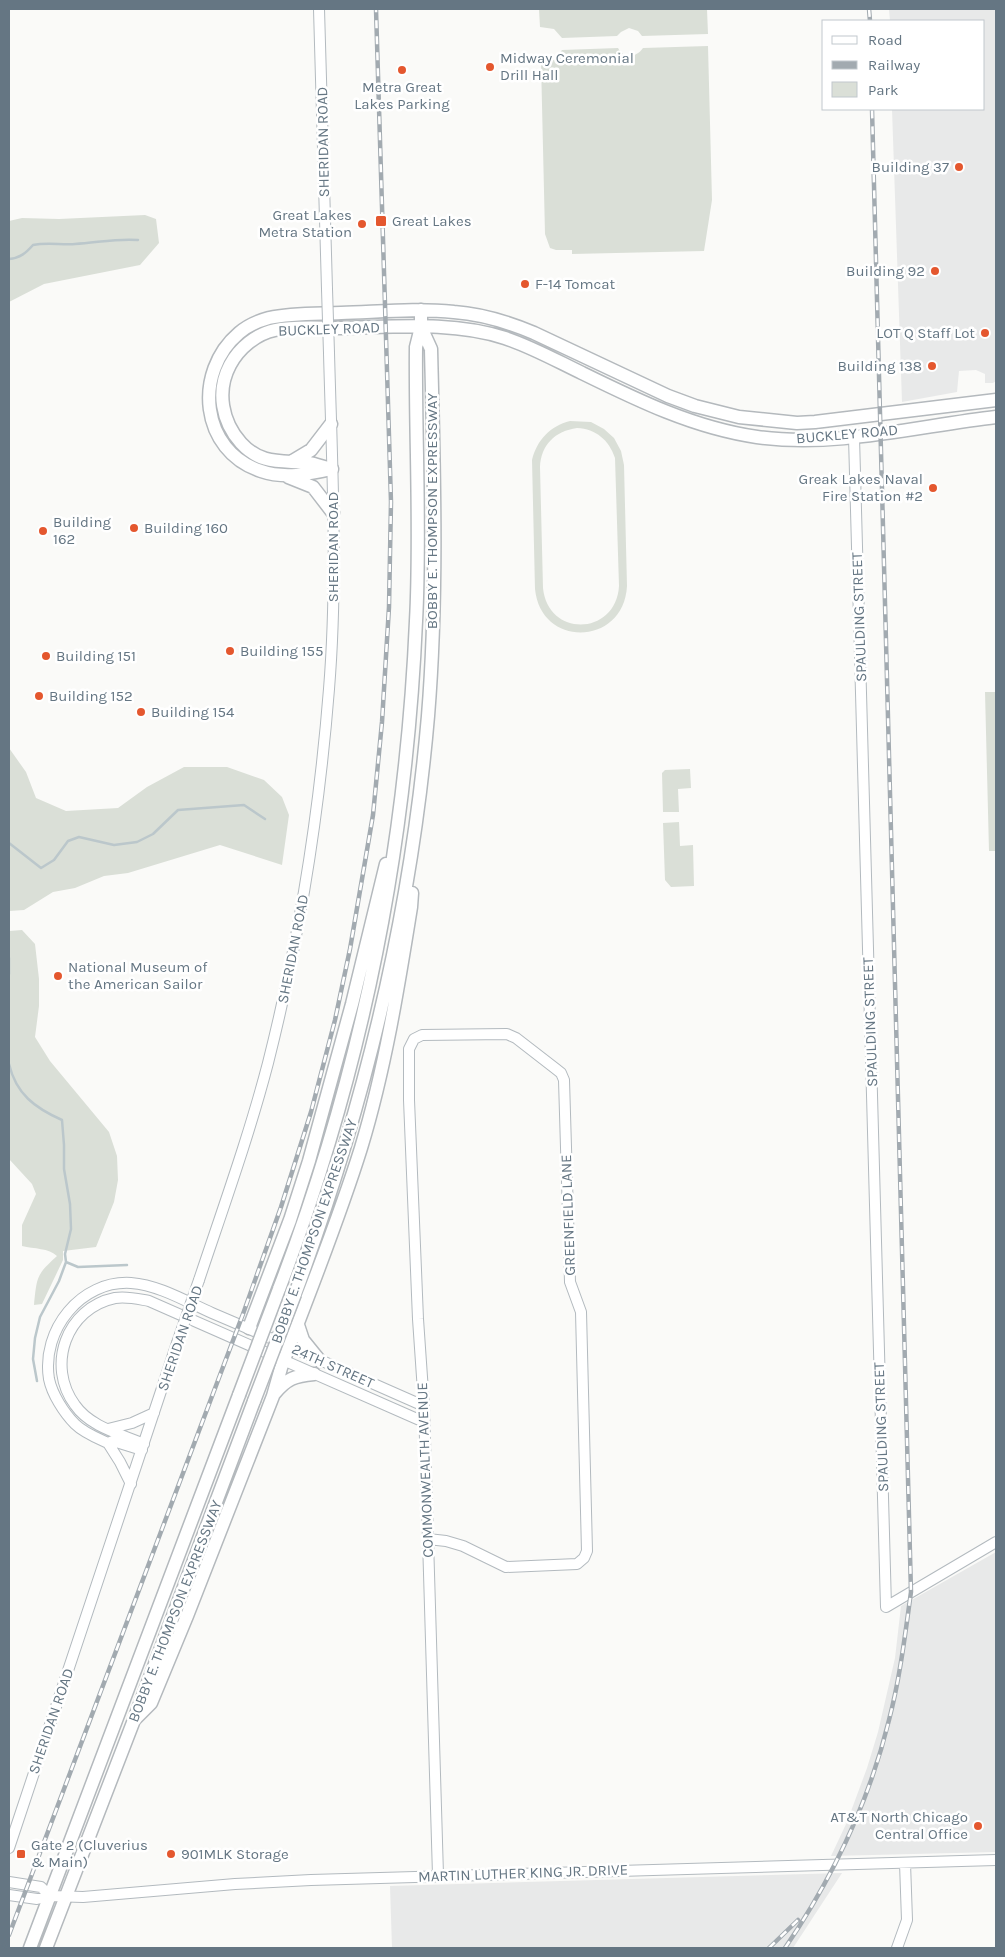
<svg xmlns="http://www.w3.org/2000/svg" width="1005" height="1957" viewBox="0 0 1005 1957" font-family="Karla,sans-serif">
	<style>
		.built { fill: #e8e9e9 }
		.green { fill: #dadfd7; fill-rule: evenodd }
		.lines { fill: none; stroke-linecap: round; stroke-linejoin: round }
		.stream { stroke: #bbc7cb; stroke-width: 2.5 }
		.secondary-casing { stroke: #b3babf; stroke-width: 12 }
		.highway-casing { stroke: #b4b9bd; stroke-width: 15 }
		.secondary { stroke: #fff; stroke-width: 10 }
		.highway { stroke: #fff; stroke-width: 12 }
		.rail-casing { stroke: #a2aab0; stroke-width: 4.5 }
		.rail { stroke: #fff; stroke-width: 2.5; stroke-dasharray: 8; stroke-linecap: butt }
		.secondary-bridge-casing { stroke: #b3babf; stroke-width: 12; stroke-linecap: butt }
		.highway-bridge-casing { stroke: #b4b9bd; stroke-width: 15; stroke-linecap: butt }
		.secondary-bridge { stroke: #fff; stroke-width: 10 }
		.highway-bridge { stroke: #fff; stroke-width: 12 }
		.poi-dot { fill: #e4572e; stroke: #fff; stroke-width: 2 }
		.labels { text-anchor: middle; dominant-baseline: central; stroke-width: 5; stroke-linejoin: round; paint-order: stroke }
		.poi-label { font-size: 15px; fill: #657683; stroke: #fff; text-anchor: start }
		.street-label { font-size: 15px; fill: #657683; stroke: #fff }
	</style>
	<rect width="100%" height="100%" fill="#fafaf8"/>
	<!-- built -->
	<path class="built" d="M889,9H996V381L993,383H985V374L976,370L959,371L957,392L902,402L892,109H984V21H890Z
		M996,1552V1852L831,1856L847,1822L867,1768L878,1732L895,1658L901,1606Z
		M842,1873L793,1948H392L390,1886Z"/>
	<!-- green -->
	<path class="green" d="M539,9H707L708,34L642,36L638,31L629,28L621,32L617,36L562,38L554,29L540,27Z
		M708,46L712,200L704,251L572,254V250H556L550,248L545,234L541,62L554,60L562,50L618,48C624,59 636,58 643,48Z
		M145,215L156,219L159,243L140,265L44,284L9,302V221L22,218L59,219Z
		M570,421L591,422L604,429L614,438L621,451L624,465L627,586C624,646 541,649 535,589L532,460C537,440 550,426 570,421ZM577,428C596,429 609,440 615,458L619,586C616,636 548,638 543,588L540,467C541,445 555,431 577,428Z
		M985,692H996V851H989Z
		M9,748L26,772L36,798L66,811L118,808L147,787L184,767H227L264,780L282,797L289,815L282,865L220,845L128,873L104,876L75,888L53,892L24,910L9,911Z
		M690,769L691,788L678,789L679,812H663L662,773L665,770Z
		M679,822L680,846L693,845L694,886L671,887L665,880L663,823Z
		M22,930L35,944L39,979V1006L35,1037L50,1061L109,1132L117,1156L118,1180L114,1202L96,1247L63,1251V1260L42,1304L34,1305C37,1277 36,1275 57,1256C49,1248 34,1249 22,1246V1225L36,1194L32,1184L9,1159V931Z"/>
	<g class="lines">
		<!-- stream -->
		<path class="stream" d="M9,259C20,258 26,253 33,245C47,242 61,245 75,244C96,243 117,238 138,240
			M9,843L41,868L54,860L68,841L79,837L114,845L137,842L153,834L178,810L244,805L265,819
			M9,958V974
			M9,1064C16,1094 35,1108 62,1120L64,1145V1169L70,1204L71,1229L65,1254L66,1262L59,1281L40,1317L35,1338L33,1359L37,1381
			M66,1262L78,1267L127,1265"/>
		<!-- secondary casing -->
		<g class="secondary-casing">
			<path id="secondary" d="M319,9L327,289
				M854,437L886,1607L996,1542
				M199,1280C223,1208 249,1136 268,1063C299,940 319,816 329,689C338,578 332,465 329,353
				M108,1429L132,1423L154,1413
				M108,1443L120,1462L131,1484
				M144,1444C121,1434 90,1427 75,1405C46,1366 66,1308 115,1298C127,1296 138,1299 149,1301L424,1422
				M142,1450L113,1441L108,1443C97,1438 84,1433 75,1424C64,1413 52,1394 49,1379C41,1330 81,1280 131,1283C159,1285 187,1302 212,1313C283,1343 353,1375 424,1406
				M428,1539L446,1541L463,1546L506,1567L577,1564L584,1558L587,1551L581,1312L570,1282L564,1080L561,1073L556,1069L516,1038L507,1034L422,1035L414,1039L409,1049V1100L418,1319L424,1406L438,1875
				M9,1848L177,1343
				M9,1882L41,1887L50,1896
				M9,1895L37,1899L50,1896L83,1897L235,1884L311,1880L996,1860
				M897,1948L907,1920L905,1863"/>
		</g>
		<!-- highway casing -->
		<g class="highway-casing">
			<path id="highway" d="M291,462L311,450L331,424
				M328,468C322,467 316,464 309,463C283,460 262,466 241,443C222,422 216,391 230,365C239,348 256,334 275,330C295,326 319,328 339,328C394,327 453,321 505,338C532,347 557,361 582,373C637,400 694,428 757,437C836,448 918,426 996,417
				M332,469C309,474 284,479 261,471C200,451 193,372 239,333C247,326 258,321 269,318C292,313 317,314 341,313C378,312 416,308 454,312C482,314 508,322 534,333L668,396L695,406L739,417L797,423L815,422L996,400
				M288,477L313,487L333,513
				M279,1289C361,1075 406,850 416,621C421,530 415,438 416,347L421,327V310
				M295,1294C364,1108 411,914 428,716C438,594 434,471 431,349L421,327
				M298,1325L303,1340L320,1361
				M249,1328L290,1220L309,1161L352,1004L386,864
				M274,1394C287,1378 295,1376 314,1374
				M134,1720L151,1703L187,1616L273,1396L281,1368C308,1295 338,1222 361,1148C385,1069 398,988 411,907L412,893
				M30,1948L239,1395
				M46,1948L134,1720L254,1401"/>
		</g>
		<!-- secondary -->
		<use href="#secondary" class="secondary"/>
		<!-- highway -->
		<use href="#highway" class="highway"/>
		<!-- rail casing -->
		<g class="rail-casing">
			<path id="rail" d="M869,9L870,21
				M9,1935L243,1314L281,1207L311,1112L335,1020L350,949L373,815L382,722L389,607L391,502L376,9
				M769,1948L798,1920
				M785,1948C832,1879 869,1802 889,1720C900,1678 905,1635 911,1592L872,109"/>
		</g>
		<!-- rail -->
		<use href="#rail" class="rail"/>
		<!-- secondary-bridge casing -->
		<g class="secondary-bridge-casing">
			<path id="secondary-bridge" d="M327,289L329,353
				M177,1343L199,1280"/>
		</g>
		<!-- highway-bridge casing -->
		<g class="highway-bridge-casing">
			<path id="highway-bridge" d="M239,1395L279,1289
				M254,1401L295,1294"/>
		</g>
		<!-- secondary-bridge -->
		<use href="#secondary-bridge" class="secondary-bridge"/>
		<!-- highway-bridge -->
		<use href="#highway-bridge" class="highway-bridge"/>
	</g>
	<!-- markers -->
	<g class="poi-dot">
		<circle cx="490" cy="67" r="5"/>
		<circle cx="402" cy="70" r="5"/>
		<circle cx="959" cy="167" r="5"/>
		<rect x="375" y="215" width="12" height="12" rx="2.5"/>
		<circle cx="362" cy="224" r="5"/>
		<circle cx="935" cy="271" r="5"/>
		<circle cx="525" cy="284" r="5"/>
		<circle cx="985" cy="333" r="5"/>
		<circle cx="932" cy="366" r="5"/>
		<circle cx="933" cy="488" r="5"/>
		<circle cx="134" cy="528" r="5"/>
		<circle cx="43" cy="531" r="5"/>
		<circle cx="230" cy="651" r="5"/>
		<circle cx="46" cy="656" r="5"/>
		<circle cx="39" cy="696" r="5"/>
		<circle cx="141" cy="712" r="5"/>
		<circle cx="58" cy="976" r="5"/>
		<circle cx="978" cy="1826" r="5"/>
		<rect x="16" y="1849" width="10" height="10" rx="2.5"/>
		<circle cx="171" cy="1854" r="5"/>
	</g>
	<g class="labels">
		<!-- poi labels -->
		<g class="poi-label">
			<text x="500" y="58">Midway Ceremonial<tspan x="500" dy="17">Drill Hall</tspan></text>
			<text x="402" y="87" text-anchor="middle">Metra Great<tspan x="402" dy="17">Lakes Parking</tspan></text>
			<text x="949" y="167" text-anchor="end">Building 37</text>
			<text x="352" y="215" text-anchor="end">Great Lakes<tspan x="352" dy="17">Metra Station</tspan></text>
			<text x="392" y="221">Great Lakes</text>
			<text x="925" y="271" text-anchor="end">Building 92</text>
			<text x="535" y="284">F-14 Tomcat</text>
			<text x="975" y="333" text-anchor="end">LOT Q Staff Lot</text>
			<text x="922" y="366" text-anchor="end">Building 138</text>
			<text x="923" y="479" text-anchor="end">Greak Lakes Naval<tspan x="923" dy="17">Fire Station #2</tspan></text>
			<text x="53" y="522">Building<tspan x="53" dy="17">162</tspan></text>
			<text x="144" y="528">Building 160</text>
			<text x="240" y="651">Building 155</text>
			<text x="56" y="656">Building 151</text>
			<text x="49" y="696">Building 152</text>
			<text x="151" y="712">Building 154</text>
			<text x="68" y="967">National Museum of<tspan x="68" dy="17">the American Sailor</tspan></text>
			<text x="968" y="1817" text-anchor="end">AT&amp;T North Chicago<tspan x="968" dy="17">Central Office</tspan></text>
			<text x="31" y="1845">Gate 2 (Cluverius<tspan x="31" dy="17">&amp; Main)</tspan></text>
			<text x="181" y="1854">901MLK Storage</text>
		</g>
		<!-- street labels -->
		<g class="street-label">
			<text transform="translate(323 142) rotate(-91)">SHERIDAN ROAD</text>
			<text transform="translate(329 329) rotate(-2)">BUCKLEY ROAD</text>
			<text transform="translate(847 434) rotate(-5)">BUCKLEY ROAD</text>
			<text transform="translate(432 511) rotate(-90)">BOBBY E. THOMPSON EXPRESSWAY</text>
			<text transform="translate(333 547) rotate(-90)">SHERIDAN ROAD</text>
			<text transform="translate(859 617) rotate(-92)">SPAULDING STREET</text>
			<text transform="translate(293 949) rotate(-79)">SHERIDAN ROAD</text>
			<text transform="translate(870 1022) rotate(-92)">SPAULDING STREET</text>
			<text transform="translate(568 1215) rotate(-92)">GREENFIELD LANE</text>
			<text transform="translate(314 1231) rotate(-71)">BOBBY E. THOMPSON EXPRESSWAY</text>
			<text transform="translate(180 1338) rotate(-71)">SHERIDAN ROAD</text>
			<text transform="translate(333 1366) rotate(24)">24TH STREET</text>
			<text transform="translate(881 1427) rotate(-92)">SPAULDING STREET</text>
			<text transform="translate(425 1470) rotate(-92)">COMMONWEALTH AVENUE</text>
			<text transform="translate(175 1611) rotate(-69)">BOBBY E. THOMPSON EXPRESSWAY</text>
			<text transform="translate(51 1721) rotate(-71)">SHERIDAN ROAD</text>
			<text transform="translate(523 1873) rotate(-2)">MARTIN LUTHER KING JR. DRIVE</text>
		</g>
	</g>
	<!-- border -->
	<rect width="1005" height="1957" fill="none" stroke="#657683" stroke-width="20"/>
	<!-- legend -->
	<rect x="822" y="20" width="162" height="90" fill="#ffffff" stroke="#c1c8cd"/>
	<rect x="832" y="36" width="25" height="8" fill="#ffffff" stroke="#c1c8cd"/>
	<text x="868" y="45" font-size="15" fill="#657683">Road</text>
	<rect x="832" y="61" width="25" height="8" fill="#a2aab0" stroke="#c1c8cd"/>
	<text x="868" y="70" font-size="15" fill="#657683">Railway</text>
	<rect x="832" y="82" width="25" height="15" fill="#dadfd7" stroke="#c1c8cd"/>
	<text x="868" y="95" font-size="15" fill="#657683">Park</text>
</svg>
